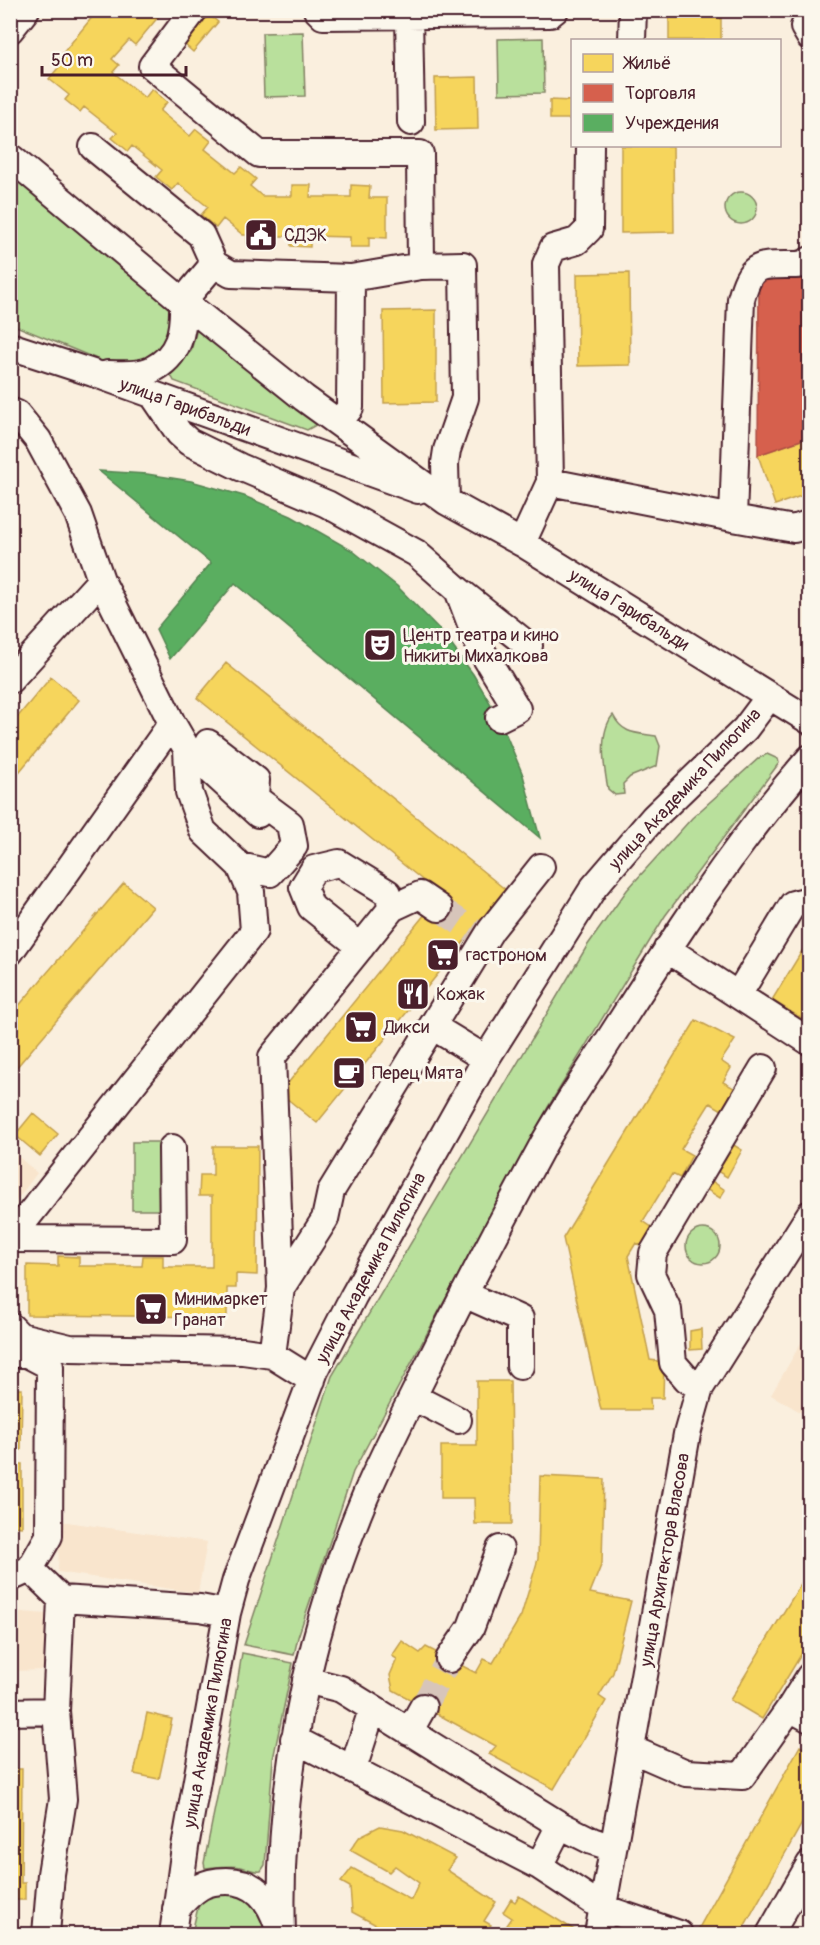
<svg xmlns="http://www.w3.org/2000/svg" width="820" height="1945" viewBox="0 0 820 1945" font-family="Pangolin,sans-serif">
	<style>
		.built { fill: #f9e5cd }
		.green { fill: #b9e09c; stroke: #828064; stroke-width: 1.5 }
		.homes { fill: #f6d55c; stroke: #c29e4d; stroke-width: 1.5 }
		.shops { fill: #d6604d; stroke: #ac4c43; stroke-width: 1.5 }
		.public { fill: #5aae61; stroke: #558351; stroke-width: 1.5 }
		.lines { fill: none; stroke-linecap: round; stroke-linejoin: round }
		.minor-tunnel { stroke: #d7c5ba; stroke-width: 26; stroke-dasharray: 26 13; stroke-linecap: butt }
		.minor-casing { stroke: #4a1f2b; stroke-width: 30 }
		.minor { stroke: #fbf7ec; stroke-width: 26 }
		.labels { text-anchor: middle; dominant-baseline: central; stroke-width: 6; stroke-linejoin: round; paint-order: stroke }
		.poi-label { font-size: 18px; fill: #4a1f2b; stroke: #fbf7ec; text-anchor: start }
		.street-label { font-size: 18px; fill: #4a1f2b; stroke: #fbf7ec }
	</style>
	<rect width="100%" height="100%" fill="#faefde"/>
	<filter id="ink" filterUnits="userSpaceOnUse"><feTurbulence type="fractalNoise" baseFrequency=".0167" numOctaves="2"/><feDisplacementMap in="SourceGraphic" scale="12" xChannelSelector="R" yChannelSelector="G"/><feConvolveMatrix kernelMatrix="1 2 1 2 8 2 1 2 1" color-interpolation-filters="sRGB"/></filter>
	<g filter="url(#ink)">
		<!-- built -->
		<path class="built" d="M11,1150L37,1173L11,1208Z
			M809,1329V1417L771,1395Z
			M60,1521L207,1542L198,1593L58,1572Z
			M10,1611L47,1614L46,1670L11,1671Z"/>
		<!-- green -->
		<path class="green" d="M303,32L305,96L264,97L262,33Z
			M543,38L544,93L499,94L498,39Z
			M10,171L171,298L173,334L148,362L107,363L11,324Z
			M725 208a16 16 0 1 1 32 0a16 16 0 1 1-32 0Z
			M198,325L322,415L316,425L307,430L174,381L171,375L176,366L191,351Z
			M613,715C623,735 637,733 656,736L660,746L657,766L630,777L623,784L624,794L615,795L608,789C604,768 598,733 613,715Z
			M767,754L778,759L779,763L665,916L548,1107L353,1472L298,1637L294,1655L244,1645L332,1376L587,946L627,890L692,818L759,758Z
			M132,1142H163V1210H132Z
			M686 1246a17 17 0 1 1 34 0a17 17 0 1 1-34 0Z
			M242,1653L293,1663L273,1759L265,1865L261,1871C253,1872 249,1869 241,1867C229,1865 217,1867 205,1868L204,1863L227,1747Z
			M243,1891L264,1916L265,1934H192C201,1891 199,1894 243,1891Z"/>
		<!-- homes -->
		<path class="homes" d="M98,10H164L135,45L129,40L112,59L119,65L113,72L145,98L152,89L167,102L160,111L190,136L196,129L211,141L205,149L235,173L241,167L256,179L250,186L262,196H292V185H311L310,197H351V185L370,186L369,198H387V238L369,237V247H350V237L310,236V247L291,246V236H270V244L247,243V235H243L223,219L216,228L201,215L208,207L178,183L172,190L156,177L162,170L132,146L128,151L112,138L117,133L84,107L80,112L65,100L69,95L49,79L63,62L58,59Z
			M669,10H721V40H669Z
			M208,14L218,22L193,52L183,43Z
			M477,77L478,129L436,130L435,78Z
			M550,100L572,101V119H550Z
			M621,146H673L674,232L621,233Z
			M629,273L630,365L578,366L577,274Z
			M436,310V402L384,403L383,311Z
			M810,437V493L775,505L758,455Z
			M226,663L506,890L317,1123L280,1093L425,914L430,918L446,899L197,698Z
			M51,677L79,700L10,783V726Z
			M124,883L153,907L16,1068L10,1064V1016Z
			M810,938V1018L807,1022L772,1000Z
			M696,1020L735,1040L721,1061L731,1068L723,1082L734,1088L722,1110L710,1103L681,1149L692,1155L680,1178L672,1174L643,1221L656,1230L646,1248L636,1243L628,1256L650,1360L664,1362L663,1398H650L651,1410H601L563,1238Z
			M33,1113L58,1134L40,1156L15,1135Z
			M727,1141L742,1150L727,1177L712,1168Z
			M213,1146H258L257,1275L236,1274V1288H227V1317L27,1315V1265L58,1266V1256L79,1257V1266H142L143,1256H163V1267H212V1196H199L200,1175H213Z
			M706,1177L725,1190L720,1198L701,1186Z
			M701,1329L702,1349L690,1350V1331Z
			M477,1381H510L512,1524H475L474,1498H441V1446H477Z
			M10,1384H16V1389H22L21,1450H15V1464H22V1527L10,1526Z
			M540,1476L604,1479L602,1563L590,1593L631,1601L613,1673L599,1696L606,1701L554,1789L489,1754L496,1746L393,1690L390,1675L397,1659L392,1656L402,1641L420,1653L426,1647L476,1673L484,1659L493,1663L521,1616L538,1559Z
			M810,1569V1640L762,1719L730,1700Z
			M147,1713L172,1719L159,1779L134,1774Z
			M800,1746L810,1752V1809L740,1934H712L699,1928Z
			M10,1749H16V1769H22L21,1883H25V1900H10Z
			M380,1826L403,1830L456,1858L447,1870L496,1902L484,1921L491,1925L484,1934H393L352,1912L350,1887L341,1882L352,1868L411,1900L419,1883L395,1866L389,1872L350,1850L360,1836Z
			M519,1896L581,1934H501L512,1918L503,1912L511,1899L515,1902Z"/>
		<!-- shops -->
		<path class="shops" d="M767,276H810V437L758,455L759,283Z"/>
		<!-- public -->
		<path class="public" d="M99,471L147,474L191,481L244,496L291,516L353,551L397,586L441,631L473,674L499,718L523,775L540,838L235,583L170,659L156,629L211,563Z"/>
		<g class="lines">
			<!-- minor-tunnel -->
			<path class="minor-tunnel" d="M439,908L473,931
				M423,1707L449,1659"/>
			<!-- minor casing -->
			<g class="minor-casing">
				<path id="minor" d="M194,10L152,66L259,154H420L421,266
					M317,10L323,16L550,14L555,10
					M409,15L411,122
					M804,27L810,37
					M10,30L26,10
					M632,40L633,10
					M93,147L201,235L214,264L183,301
					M10,157L175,295L304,398L446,501L522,543L810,721
					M214,264L231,274L351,278L421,266L463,265L465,398L447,450L445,463L446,501
					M10,346L93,373L418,490
					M108,374C121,374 138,376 151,370C180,356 184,330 183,301
					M153,395L179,433L189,442L240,467L327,504L416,553L458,590L529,646
					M10,411L17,414L38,440L78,514L101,580L172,723L187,749L189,792L203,831L240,866L251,892L254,931L10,1239
					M339,422L350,408L351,278
					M550,482L546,264L553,248L577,241L589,229L590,146
					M733,518L794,529L810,523
					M522,543L550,482L733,518L741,299C751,263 758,265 792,265C800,265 803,265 810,260
					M458,590L480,648L517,709L499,718
					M10,680L101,580
					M208,743L256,780L255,798L290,824L294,846L270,873L240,866
					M187,749L258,814
					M361,947L311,907L303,887L314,869L339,863L388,893L392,908
					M667,949L810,1042
					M10,952L172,723
					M738,995L793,904L805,901L810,904
					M432,1026L486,1059
					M10,1239L173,1240L172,1148
					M281,1288L325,1219L331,1191L491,930L541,867
					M464,1294L520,1319V1366
					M10,1326L20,1336L70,1348L243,1351L272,1355L312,1380
					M10,1354H27L50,1366L49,1536L30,1569L10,1578
					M272,1355L281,1288L272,1057L392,908L420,895L439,908
					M700,1388L687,1379L673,1363L668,1310L651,1274L653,1253L763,1068
					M413,1397L458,1420
					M30,1569L61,1599
					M449,1659L471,1627L500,1549
					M306,1680L341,1689L560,1825L592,1841L613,1848
					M790,1708L810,1676
					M10,1712L56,1711L61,1599L200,1608L227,1613
					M409,1732L423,1707
					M294,1739L539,1866L603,1908L679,1934
					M631,1749L686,1773L742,1776L790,1708L810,1719
					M353,1769L372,1710
					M539,1866L560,1825
					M176,1909C183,1901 190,1893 200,1887C208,1882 218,1881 227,1881C255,1881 270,1900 278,1926
					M46,1934L51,1874L63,1799L56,1711
					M173,1934L185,1847L227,1613L236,1580L315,1371L353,1297L486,1059L594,887L654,817L745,729L769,697
					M282,1934C277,1786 307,1634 365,1497C385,1450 409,1405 431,1360C467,1287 505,1215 544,1143C563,1109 586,1076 607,1043C670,944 733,846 810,758
					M598,1934L687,1434L700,1388L810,1214
					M770,1934L810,1864"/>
			</g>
			<!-- minor -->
			<use href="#minor" class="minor"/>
		</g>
	</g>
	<!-- icons -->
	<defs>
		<g id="civic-square" transform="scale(1.725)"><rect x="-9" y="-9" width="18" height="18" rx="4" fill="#4a1f2b" stroke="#fbf7ec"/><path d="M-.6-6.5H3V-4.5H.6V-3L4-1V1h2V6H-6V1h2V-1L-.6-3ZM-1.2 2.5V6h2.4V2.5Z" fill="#fff"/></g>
		<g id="theatre-square" transform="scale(1.725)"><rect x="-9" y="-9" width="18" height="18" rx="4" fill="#4a1f2b" stroke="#fbf7ec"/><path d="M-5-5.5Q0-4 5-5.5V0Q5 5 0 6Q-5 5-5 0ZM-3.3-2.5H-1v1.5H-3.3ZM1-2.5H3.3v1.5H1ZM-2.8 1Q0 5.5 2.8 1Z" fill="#fff"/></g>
		<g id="supermarket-square" transform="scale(1.725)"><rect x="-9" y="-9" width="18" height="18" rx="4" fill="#4a1f2b" stroke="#fbf7ec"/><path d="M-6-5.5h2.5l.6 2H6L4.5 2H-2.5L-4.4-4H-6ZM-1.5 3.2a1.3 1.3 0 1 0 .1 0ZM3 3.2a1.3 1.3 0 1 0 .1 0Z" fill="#fff"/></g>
		<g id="restaurant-square" transform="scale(1.725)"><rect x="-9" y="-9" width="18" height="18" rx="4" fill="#4a1f2b" stroke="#fbf7ec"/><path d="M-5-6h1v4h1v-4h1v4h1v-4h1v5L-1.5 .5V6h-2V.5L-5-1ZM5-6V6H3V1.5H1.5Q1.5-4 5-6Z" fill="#fff"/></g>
		<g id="cafe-square" transform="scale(1.725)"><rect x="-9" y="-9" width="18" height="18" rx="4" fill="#4a1f2b" stroke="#fbf7ec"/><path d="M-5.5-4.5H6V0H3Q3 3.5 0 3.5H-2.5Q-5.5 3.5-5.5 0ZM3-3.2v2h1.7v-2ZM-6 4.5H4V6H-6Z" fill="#fff"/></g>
	</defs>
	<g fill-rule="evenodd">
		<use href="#civic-square" x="261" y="235"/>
		<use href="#theatre-square" x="380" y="645"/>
		<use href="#supermarket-square" x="443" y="955"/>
		<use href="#restaurant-square" x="413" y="994"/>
		<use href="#supermarket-square" x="361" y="1027"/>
		<use href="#cafe-square" x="349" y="1073"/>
		<use href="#supermarket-square" x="151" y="1309"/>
	</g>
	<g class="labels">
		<!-- poi labels -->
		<g class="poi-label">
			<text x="284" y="235">СДЭК</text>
			<text x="403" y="635">Центр театра и кино<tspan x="403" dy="21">Никиты Михалкова</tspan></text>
			<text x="466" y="955">гастроном</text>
			<text x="436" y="994">Кожак</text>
			<text x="384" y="1027">Дикси</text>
			<text x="372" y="1073">Перец Мята</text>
			<text x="174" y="1299">Минимаркет<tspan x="174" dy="21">Гранат</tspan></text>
		</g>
		<!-- street labels -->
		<g class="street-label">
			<text transform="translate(185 407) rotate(20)">улица Гарибальди</text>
			<text transform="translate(629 610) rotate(32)">улица Гарибальди</text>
			<text transform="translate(685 789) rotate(-47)">улица Академика Пилюгина</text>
			<text transform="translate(371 1268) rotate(-62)">улица Академика Пилюгина</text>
			<text transform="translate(665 1560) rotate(-80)">улица Архитектора Власова</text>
			<text transform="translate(208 1723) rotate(-80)">улица Академика Пилюгина</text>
		</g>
	</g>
	<!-- margin -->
	<rect width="820" height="1945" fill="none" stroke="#fbf7ec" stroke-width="36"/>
	<rect x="18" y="18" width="784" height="1909" fill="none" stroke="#4a1f2b" stroke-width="2" filter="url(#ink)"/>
	<!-- legend -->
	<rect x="571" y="39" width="210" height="108" fill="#fbf7ec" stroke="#b4a19f" stroke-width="1.5"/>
	<rect x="583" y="54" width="30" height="18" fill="#f6d55c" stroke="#b4a19f" stroke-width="1.5"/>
	<text x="625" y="69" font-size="18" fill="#4a1f2b">Жильё</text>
	<rect x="583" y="84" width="30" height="18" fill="#d6604d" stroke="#b4a19f" stroke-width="1.5"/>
	<text x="625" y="99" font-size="18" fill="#4a1f2b">Торговля</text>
	<rect x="583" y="114" width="30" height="18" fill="#5aae61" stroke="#b4a19f" stroke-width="1.5"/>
	<text x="625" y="129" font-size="18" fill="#4a1f2b">Учреждения</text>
	<!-- scale -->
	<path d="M42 66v9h144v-9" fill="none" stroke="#4a1f2b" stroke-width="3"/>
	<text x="51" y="66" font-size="18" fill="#4a1f2b" stroke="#fbf7ec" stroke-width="4.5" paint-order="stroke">50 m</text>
</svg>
